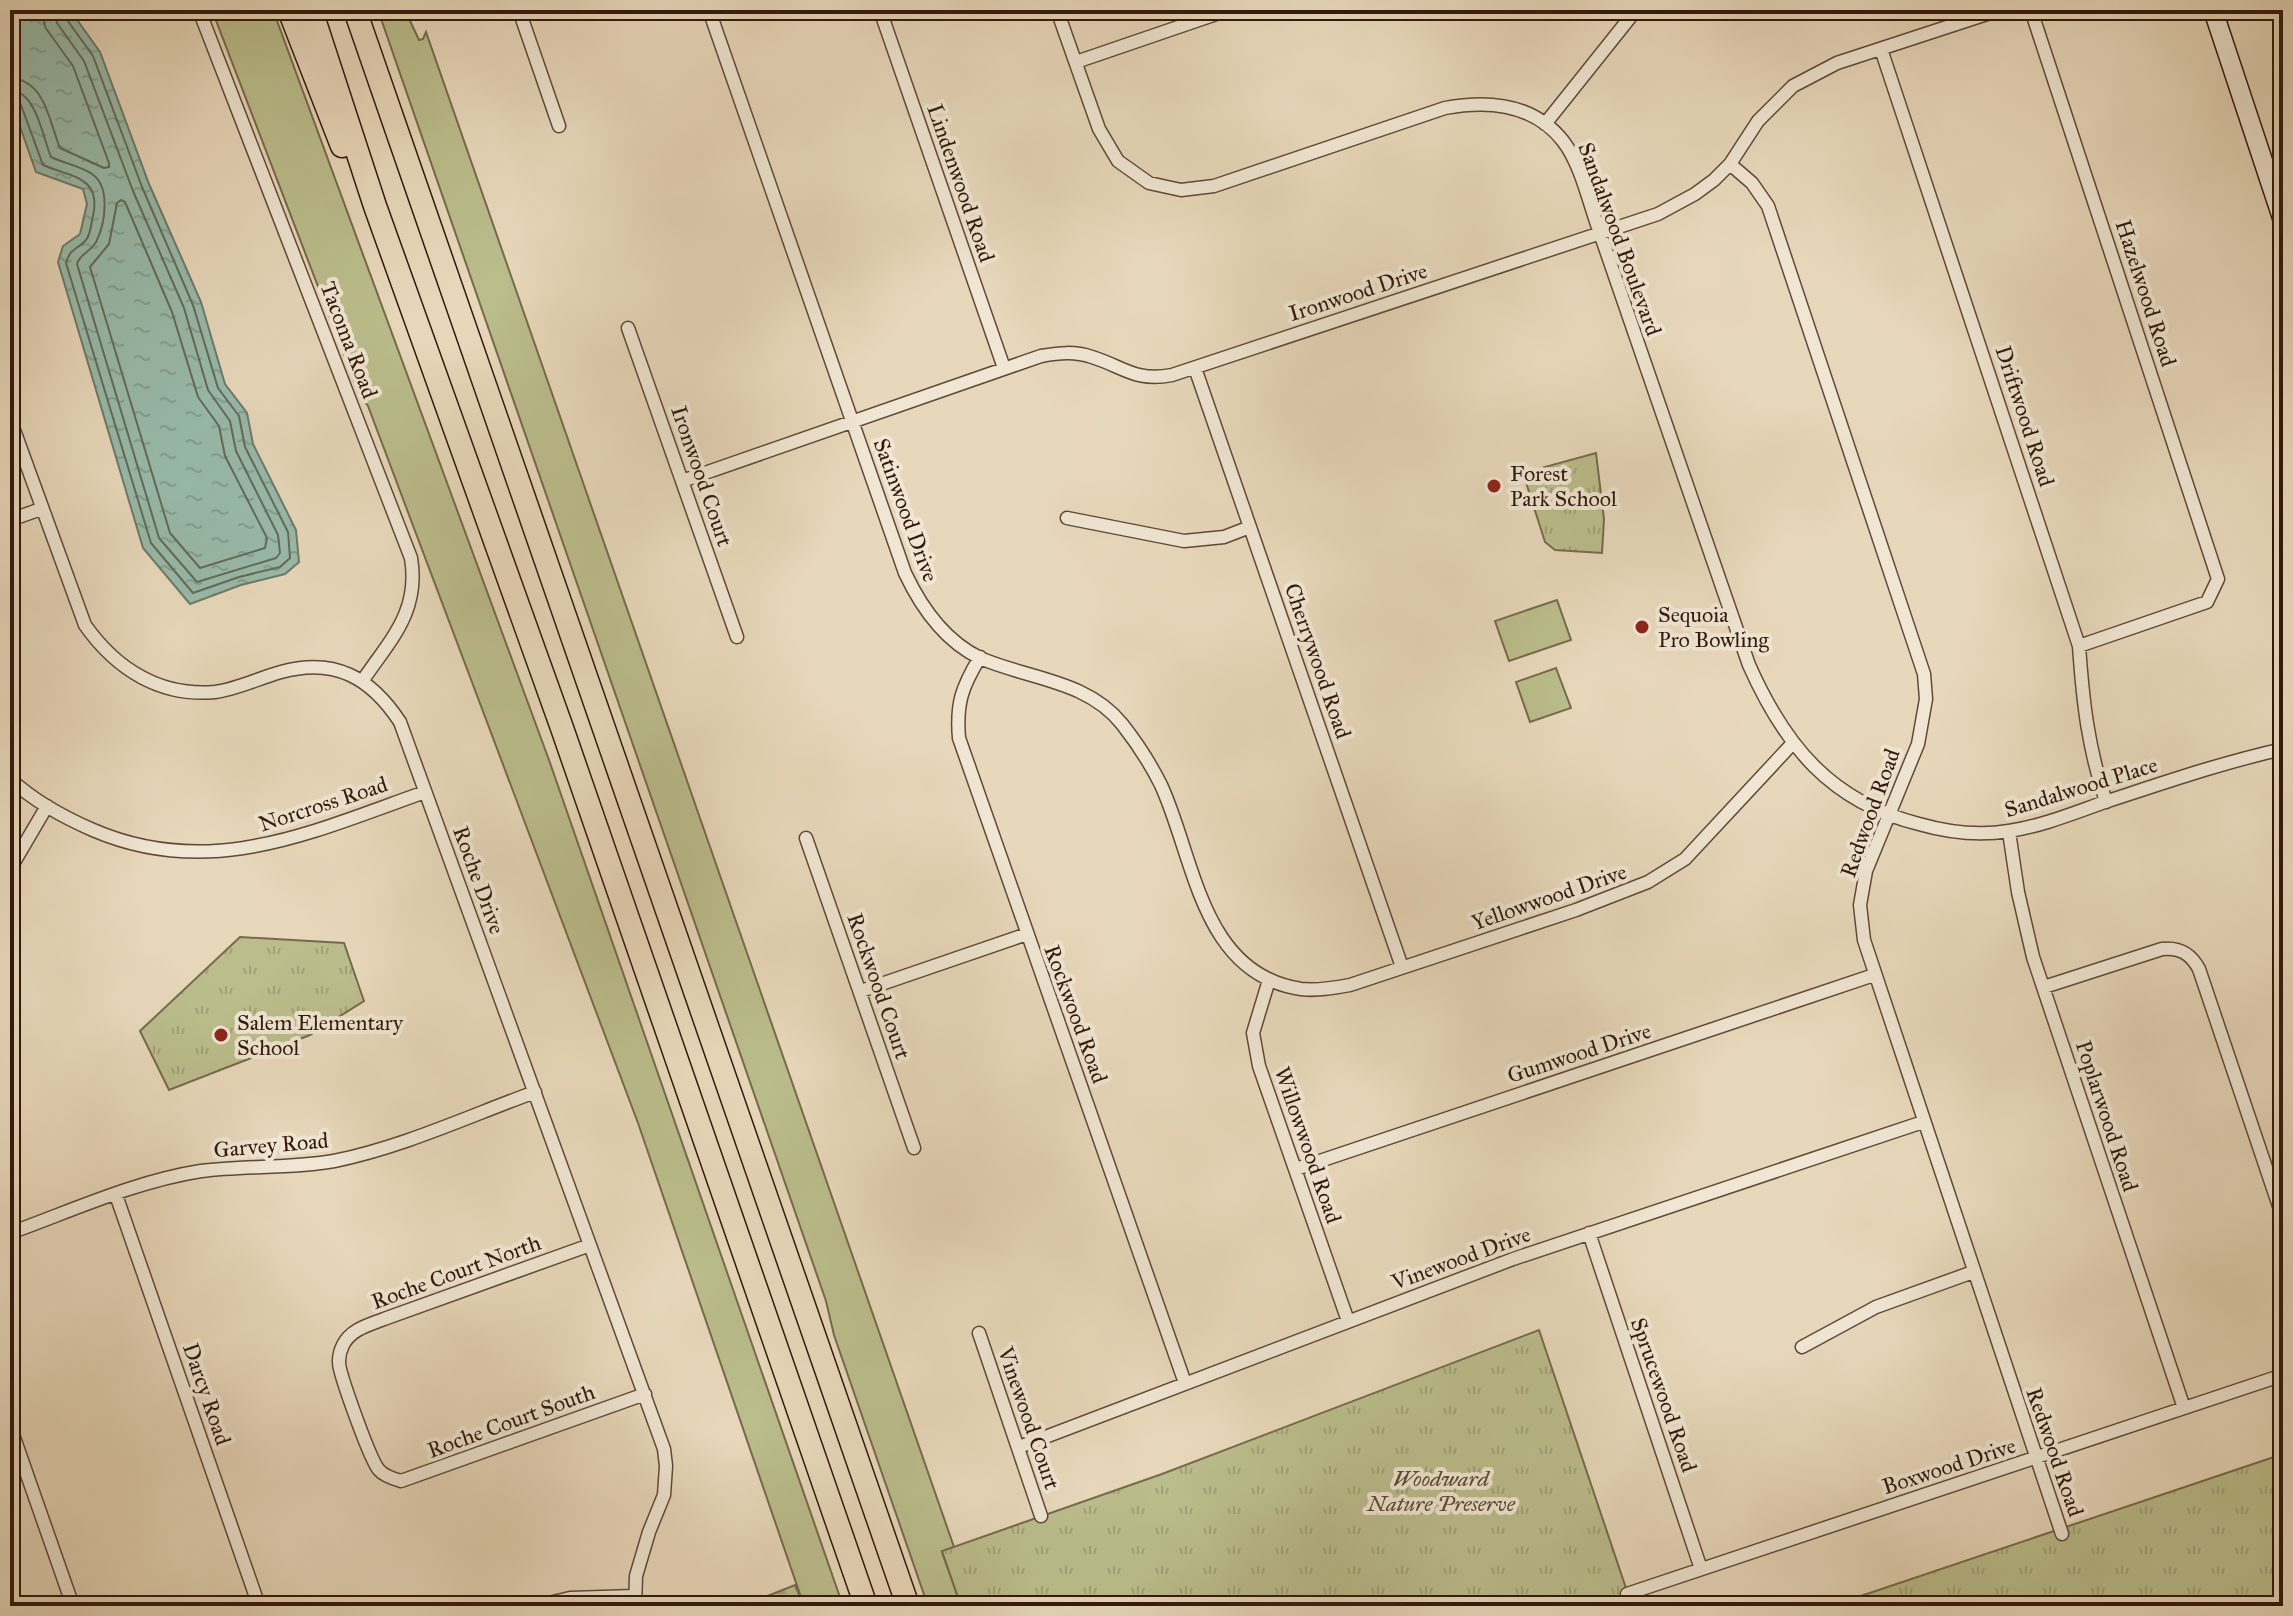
<svg xmlns="http://www.w3.org/2000/svg" width="2293" height="1616" viewBox="0 0 2293 1616" font-family="'IM FELL Great Primer',serif">
	<style>
		.grass { fill: #bbbd8c; stroke: #766b4c; stroke-width: 2 }
		.forest { fill: url(#forest-firs); stroke: #766b4c; stroke-width: 2 }
		.park { fill: url(#park-tufts); stroke: #766b4c; stroke-width: 2 }
		.water { fill: url(#water-ripples); stroke: #6f7a6b; stroke-width: 2 }
		.lines { fill: none; stroke-linecap: round; stroke-linejoin: round }
		.shore { stroke: #646a5b; stroke-width: 2 }
		.minor-casing { stroke: #5f4938; stroke-width: 15 }
		.secondary-casing { stroke: #31190c; stroke-width: 21 }
		.motorway-casing { stroke: #31190c; stroke-width: 25 }
		.minor { stroke: #f0e6d3; stroke-width: 12 }
		.secondary { stroke: #f0e6d3; stroke-width: 18 }
		.motorway { stroke: #e8d8bb; stroke-width: 22 }
		.poi-dot { fill: #8f2418; stroke: #f0e6d3; stroke-width: 3 }
		.labels { text-anchor: middle; dominant-baseline: central; stroke-width: 8; stroke-linejoin: round; paint-order: stroke }
		.street-label { font-size: 22px; fill: #31190c; stroke: #f0e6d3 }
		.poi-label { font-size: 22px; fill: #31190c; stroke: #f0e6d3; text-anchor: start }
		.park-label { font-size: 22px; font-style: italic; fill: #5a4a32; stroke: #f0e6d3 }
	</style>
	<defs>
		<pattern id="forest-firs" width="22" height="20" patternUnits="userSpaceOnUse" patternTransform="scale(2)"><rect width="22" height="20" fill="#bbbd8c"/><path d="M5 1l3.5 6h-7zM16 11l3.5 6h-7z" fill="#a1a278"/></pattern>
		<pattern id="park-tufts" width="24" height="20" patternUnits="userSpaceOnUse" patternTransform="scale(2)"><rect width="24" height="20" fill="#bbbd8c"/><path d="M3 7l-1-3M5 7V3M7 7l1-3M15 17l-1-3M17 17v-4M19 17l1-3" fill="none" stroke="#a1a278"/></pattern>
		<pattern id="water-ripples" width="26" height="14" patternUnits="userSpaceOnUse" patternTransform="scale(2)"><rect width="26" height="14" fill="#98bbaa"/><path d="M2 4q2-2 4 0t4 0M15 11q2-2 4 0t4 0" fill="none" stroke="#83a091"/></pattern>
	</defs>
	<rect width="100%" height="100%" fill="#e8d8bb"/>
	<filter id="stains"><feTurbulence type="fractalNoise" baseFrequency=".0025" numOctaves="4"/><feColorMatrix values="0 0 0 0 .2 0 0 0 0 .09 0 0 0 0 .02 0 0 0 .5 -.17"/></filter>
	<radialGradient id="worn" r=".72"><stop offset=".6" stop-color="#630" stop-opacity="0"/><stop offset="1" stop-color="#630" stop-opacity=".3"/></radialGradient>
	<!-- grass -->
	<path class="grass" d="M212,10H273L549,760L843,1606H804L638,1123L368,406L360,396Z
		M378,10H405L419,40L423,39L426,32L954,1547L942,1552L961,1606H928L834,1335L826,1301Z
		M1557,600L1571,640L1509,661L1495,621Z
		M1556,668L1571,708L1530,722L1516,682Z"/>
	<!-- forest -->
	<path class="forest" d="M795,1585L804,1606H742Z"/>
	<!-- park -->
	<path class="park" d="M1596,453L1604,519L1602,553L1555,550L1545,542L1523,473Z
		M240,937L344,943L364,1001L310,1035L169,1090L140,1031Z
		M1539,1330L1632,1606H961L942,1551L1162,1474Z
		M2283,1454V1606H1831Z"/>
	<!-- water -->
	<path class="water" d="M10,10H70L100,52L149,184L201,302L225,384L247,413L253,444L296,530L299,562L285,574L241,585L190,604L143,548L58,262L63,246L80,234L87,204L83,189L36,172L10,98Z"/>
	<g class="lines">
		<!-- shore -->
		<path class="shore" d="M10,78C46,80 49,122 60,148L104,168L109,167V163L73,66L45,27L42,10
			M10,90C37,92 42,136 51,157C63,163 81,166 92,174C111,187 105,223 97,240C93,251 80,253 77,264L159,538L197,582L276,558L280,553L278,535L236,451L230,421L208,390L184,308L133,191L84,61L57,23L54,10
			M10,100L21,105L43,165C70,177 102,176 93,216C91,223 91,234 86,240C76,251 71,247 66,263L151,543L193,593L239,577L280,567L290,558L288,532L245,447L239,416L218,388L193,305L142,187L93,56L65,17L64,10
			M121,200L125,202L172,312L198,397L219,426L225,456L267,538L265,548L200,568L170,533L90,267L109,244L117,203Z"/>
		<!-- minor casing -->
		<g class="minor-casing">
			<path id="minor" d="M199,10L411,558C420,612 390,640 363,680
				M519,10L559,126
				M709,10L905,573C921,607 945,641 980,658C1028,679 1087,680 1122,724C1137,743 1150,763 1161,785C1195,859 1201,974 1301,989C1317,991 1334,988 1350,985L1576,910L1648,882L1685,859L1792,744
				M880,10L1004,368
				M1057,10L1099,129L1118,161L1149,183L1181,190L1214,186L1445,108C1488,100 1533,103 1563,141C1582,166 1589,204 1600,233L1749,665C1785,746 1831,802 1919,824C1947,832 1980,836 2009,831C2043,826 2076,812 2108,801C2166,782 2224,762 2283,749
				M2031,10L2218,579L2207,602L2079,646
				M1881,49L2079,646C2083,703 2088,747 2106,802
				M1076,62L1228,10
				M1545,124L1636,10
				M1730,164L1752,183L1768,206L1924,674L1926,699L1918,744L1866,871L1860,905L1864,940L2062,1534
				M628,328L737,637
				M1195,368L1402,967
				M10,419L85,625C116,669 160,697 215,692C238,689 259,678 281,672C335,657 371,678 400,722L664,1449L666,1466L664,1495L649,1532L636,1576L635,1606
				M682,481L1041,356C1059,353 1074,351 1092,357C1124,367 1135,382 1172,375L1658,214L1695,194L1714,180L1730,164L1758,121L1793,86L1837,63L1999,10
				M1067,518L1184,541L1224,537L1250,527
				M10,520L41,509
				M980,657C962,687 956,703 959,738L1185,1383
				M10,779C34,801 63,817 93,830C211,881 314,831 425,792
				M2009,832L2018,892L2033,957L2184,1408
				M806,838L914,1148
				M13,864L47,806
				M1269,980L1253,1033L1259,1066L1348,1321
				M2044,987L2162,949C2180,947 2191,954 2199,969L2283,1218
				M861,991L1027,934
				M1296,1169L1874,975
				M116,1195L259,1606
				M10,1233C71,1211 136,1181 201,1171C245,1165 290,1169 334,1161C403,1147 469,1116 535,1092
				M1589,1233L1701,1569
				M590,1245L384,1319C369,1325 351,1329 343,1345C339,1353 338,1361 340,1369C344,1385 370,1460 379,1470C384,1476 394,1479 401,1481L645,1394
				M979,1333L1041,1516
				M1802,1347L1876,1307L1973,1272
				M10,1426L73,1606
				M1019,1447L1513,1259L1923,1122
				M1627,1594L2283,1375
				M536,1606L570,1598L634,1596"/>
		</g>
		<!-- secondary casing -->
		<g class="secondary-casing">
			<path id="secondary" d="M2213,10L2283,221"/>
		</g>
		<!-- motorway casing -->
		<g class="motorway-casing">
			<path id="motorway" d="M289,10L342,146
				M311,10L375,206L562,728L866,1606
				M355,10L908,1606"/>
		</g>
		<!-- minor -->
		<use href="#minor" class="minor"/>
		<!-- secondary -->
		<use href="#secondary" class="secondary"/>
		<!-- motorway -->
		<use href="#motorway" class="motorway"/>
	</g>
	<!-- markers -->
	<g class="poi-dot">
		<circle cx="1494" cy="486" r="8"/>
		<circle cx="1642" cy="627" r="8"/>
		<circle cx="221" cy="1035" r="8"/>
	</g>
	<g class="labels">
		<!-- street labels -->
		<g class="street-label">
			<text transform="translate(961 183) rotate(71)">Lindenwood Road</text>
			<text transform="translate(1620 239) rotate(70)">Sandalwood Boulevard</text>
			<text transform="translate(1358 292) rotate(-18)">Ironwood Drive</text>
			<text transform="translate(2146 293) rotate(72)">Hazelwood Road</text>
			<text transform="translate(349 340) rotate(69)">Tacoma Road</text>
			<text transform="translate(2025 416) rotate(72)">Driftwood Road</text>
			<text transform="translate(702 476) rotate(71)">Ironwood Court</text>
			<text transform="translate(906 510) rotate(70)">Satinwood Drive</text>
			<text transform="translate(1318 661) rotate(71)">Cherrywood Road</text>
			<text transform="translate(2081 787) rotate(-17)">Sandalwood Place</text>
			<text transform="translate(323 804) rotate(-18)">Norcross Road</text>
			<text transform="translate(1870 813) rotate(-70)">Redwood Road</text>
			<text transform="translate(479 880) rotate(70)">Roche Drive</text>
			<text transform="translate(1549 897) rotate(-19)">Yellowwood Drive</text>
			<text transform="translate(879 986) rotate(71)">Rockwood Court</text>
			<text transform="translate(1076 1014) rotate(70)">Rockwood Road</text>
			<text transform="translate(1579 1053) rotate(-18)">Gumwood Drive</text>
			<text transform="translate(2107 1116) rotate(72)">Poplarwood Road</text>
			<text transform="translate(271 1145) rotate(-5)">Garvey Road</text>
			<text transform="translate(1308 1145) rotate(71)">Willowwood Road</text>
			<text transform="translate(1461 1258) rotate(-20)">Vinewood Drive</text>
			<text transform="translate(456 1272) rotate(-20)">Roche Court North</text>
			<text transform="translate(207 1394) rotate(71)">Darcy Road</text>
			<text transform="translate(1664 1395) rotate(71)">Sprucewood Road</text>
			<text transform="translate(1029 1418) rotate(71)">Vinewood Court</text>
			<text transform="translate(511 1421) rotate(-20)">Roche Court South</text>
			<text transform="translate(2055 1452) rotate(71)">Redwood Road</text>
			<text transform="translate(1949 1466) rotate(-18)">Boxwood Drive</text>
		</g>
		<!-- poi labels -->
		<g class="poi-label">
			<text x="1510" y="473">Forest<tspan x="1510" dy="25">Park School</tspan></text>
			<text x="1658" y="614">Sequoia<tspan x="1658" dy="25">Pro Bowling</tspan></text>
			<text x="237" y="1022">Salem Elementary<tspan x="237" dy="25">School</tspan></text>
		</g>
		<!-- park labels -->
		<g class="park-label">
			<text x="1441" y="1478">Woodward<tspan x="1441" dy="25">Nature Preserve</tspan></text>
		</g>
	</g>
	<!-- margin -->
	<rect width="2293" height="1616" fill="none" stroke="#e8d8bb" stroke-width="40"/>
	<rect x="12" y="12" width="2269" height="1592" fill="none" stroke="#31190c" stroke-width="4"/>
	<rect x="20" y="20" width="2253" height="1576" fill="none" stroke="#31190c" stroke-width="2"/>
	<rect width="100%" height="100%" filter="url(#stains)"/>
	<rect width="100%" height="100%" fill="url(#worn)"/>
</svg>
